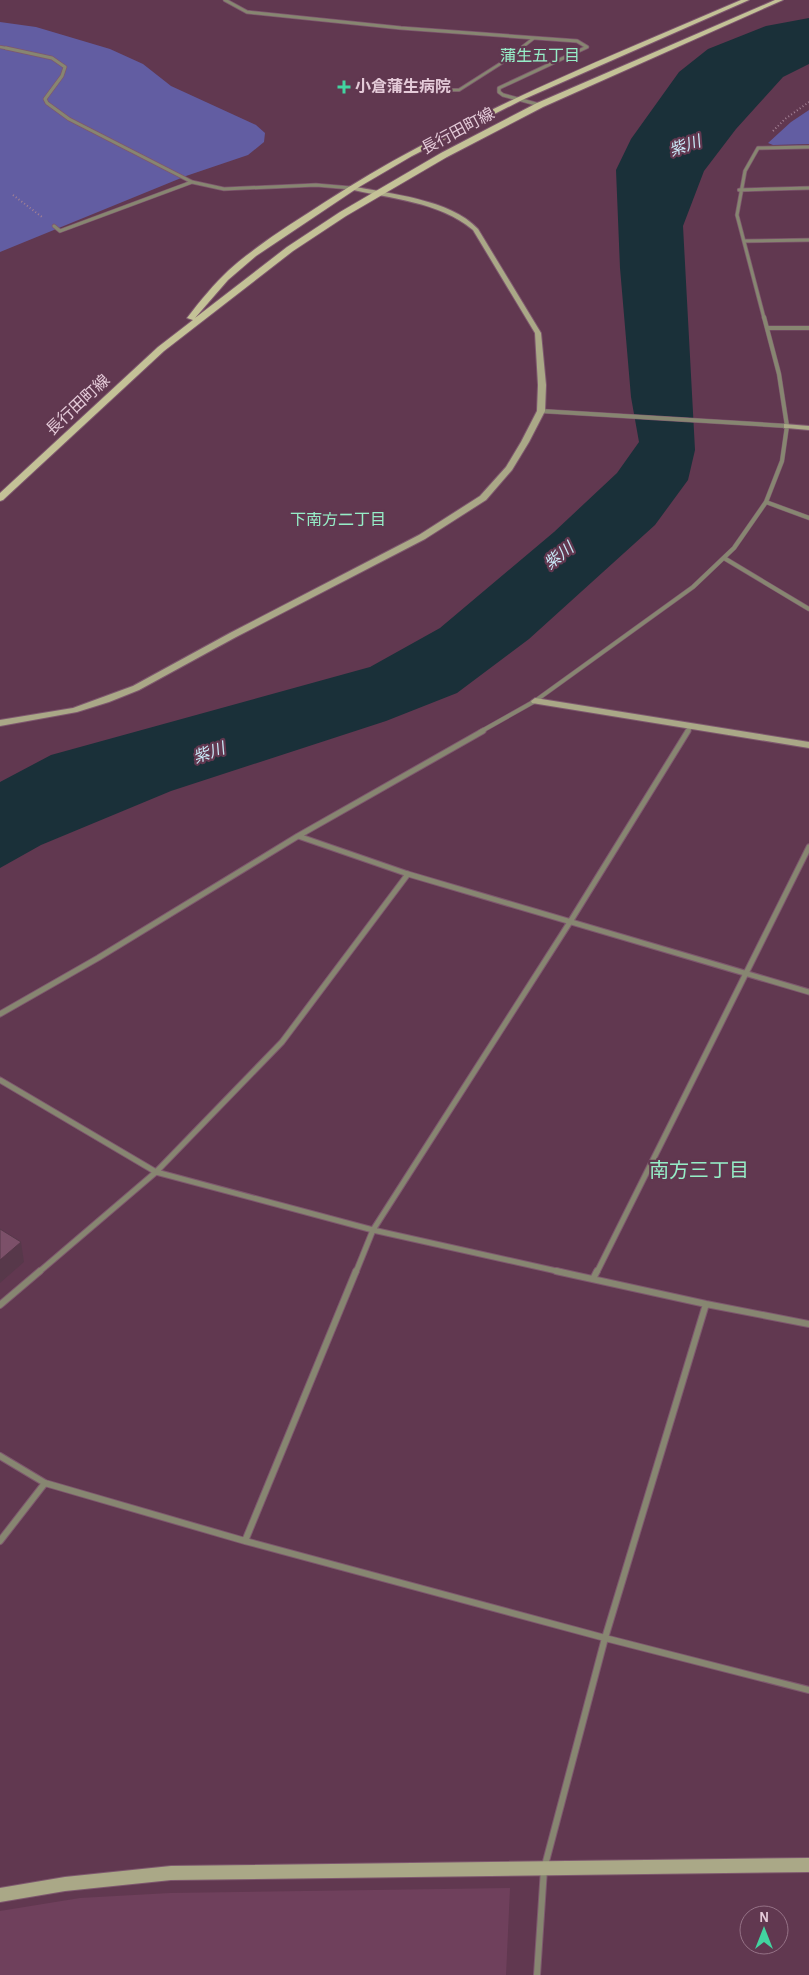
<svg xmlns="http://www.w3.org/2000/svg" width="809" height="1975" viewBox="0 0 809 1975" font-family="'Alegreya Sans','Noto Sans JP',sans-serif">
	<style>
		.built { fill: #6f405c }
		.green { fill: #625da2 }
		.water { fill: #1a3039 }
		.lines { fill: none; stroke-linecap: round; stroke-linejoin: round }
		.lane-casing { stroke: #7e586e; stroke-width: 4 }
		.street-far3-casing { stroke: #7e586e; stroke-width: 4.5 }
		.street-far2-casing { stroke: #7e586e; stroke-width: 5 }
		.street-far1-casing { stroke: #7e586e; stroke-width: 7 }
		.street-casing { stroke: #7e586e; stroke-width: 8 }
		.secondary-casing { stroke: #7e586e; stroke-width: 2 }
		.primary-casing { stroke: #7e586e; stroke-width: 2 }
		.path { stroke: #a38194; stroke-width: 2; stroke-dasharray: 1 2.5; stroke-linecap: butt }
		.lane { stroke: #878671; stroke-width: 2.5 }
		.street-far3 { stroke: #878671; stroke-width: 3 }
		.street-far2 { stroke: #878671; stroke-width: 4 }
		.street-far1 { stroke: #878671; stroke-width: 5 }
		.street { stroke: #878671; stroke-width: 6 }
		.secondary { fill: #aaa887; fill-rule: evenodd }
		.primary { fill: #c4c297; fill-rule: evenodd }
		.shaded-wall { fill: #57384a }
		.building { fill: #7c5069; stroke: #57384a }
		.poi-dot { fill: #42d4a0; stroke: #613850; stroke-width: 2 }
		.labels { text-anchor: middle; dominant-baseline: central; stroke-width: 4.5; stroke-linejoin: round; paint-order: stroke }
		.far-neighbourhood-label { font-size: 16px; fill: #96edc7; stroke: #613850 }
		.far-poi-label { font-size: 16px; font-weight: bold; fill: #e4cad8; stroke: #613850; text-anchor: start }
		.far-street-label { font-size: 16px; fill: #e4cad8; stroke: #613850 }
		.far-water-label { font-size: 16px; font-style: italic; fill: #c9e9f7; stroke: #613850 }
		.neighbourhood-label { font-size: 20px; fill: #96edc7; stroke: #613850 }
	</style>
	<rect width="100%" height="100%" fill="#613850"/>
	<!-- built -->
	<path class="built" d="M510,1888L506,1975H0V1911L80,1898L170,1893Z"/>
	<!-- green -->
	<path class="green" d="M0,22L36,27L110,49L143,64L171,86L256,125L265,133L264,142L248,155L186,176L0,252Z
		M809,110V144L773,145L768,143L791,122Z"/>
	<!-- water -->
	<path class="water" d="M809,18V64L783,77L736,129L704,171L683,226L695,450L688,480L655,525L529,639L457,693L386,721L171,791L41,845L0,868V782L51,755L370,667L440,628L554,532L617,473L639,442L631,397L620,268L616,170L631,139L679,72L708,49L766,26Z"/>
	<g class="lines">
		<!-- lane casing -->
		<g class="lane-casing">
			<path id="lane" d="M0,47L6,48
				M384,90H459L503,62L534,38"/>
		</g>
		<!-- street-far3 casing -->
		<g class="street-far3-casing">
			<path id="street-far3" d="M225,0L247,12L401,28L577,41L587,47L499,88V92L503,95L540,105
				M6,48L52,58L65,67L62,76L45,99L47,103L69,119L192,182L224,189L316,185L351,188
				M739,190L809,188
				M54,226L60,231L192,182
				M744,241L809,240
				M764,318L737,215L745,171L758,148L809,147"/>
		</g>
		<!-- street-far2 casing -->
		<g class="street-far2-casing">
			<path id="street-far2" d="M767,328H809
				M541,411L787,426
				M766,502L809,518
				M724,558L809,609
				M480,732L535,701L693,587L734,548L766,502L782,461L787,426L779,374L764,317
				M687,732L691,726"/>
		</g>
		<!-- street-far1 casing -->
		<g class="street-far1-casing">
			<path id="street-far1" d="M298,836L408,874L809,992
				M0,1014L98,958L298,836L483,731
				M0,1080L156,1172L373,1230L561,1272
				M39,1272L156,1172L282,1042L408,874
				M356,1272L373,1230L570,922L688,731
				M597,1272L809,847"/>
		</g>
		<!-- street casing -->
		<g class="street-casing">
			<path id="street" d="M556,1271L706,1304L809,1324
				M593,1279L597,1271
				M0,1305L40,1271
				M0,1456L45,1483L245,1541L605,1638L809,1690
				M0,1541L45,1483
				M245,1541L356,1271
				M537,1975L544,1869L605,1638L706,1304"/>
		</g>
		<!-- secondary casing -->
		<g class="secondary-casing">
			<path id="secondary" d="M351,186C390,194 450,199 478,229L541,333L546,385L545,411L529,442L512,470L486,500L425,539L236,637L139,690L109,702L77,712L0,726V720L73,708L133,686L230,633L419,535L480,496L506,467L521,442L537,411L538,385L535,333L473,230C438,201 391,199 349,189L348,188Z
				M784,424L809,426V430L787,428H784Z
				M535,698L809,742V748L532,703L531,701Z
				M809,1858V1872L171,1880L65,1891L0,1902V1888L65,1877L171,1866Z"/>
		</g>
		<!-- primary casing -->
		<g class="primary-casing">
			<path id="primary" d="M741,0H749L522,100L412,156L359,187L256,256L228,280L195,318L287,247L340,212L441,153L537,103L775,0H783L543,107L447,157L346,216L293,251L164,351L3,500L0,501V493L158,347L193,320L187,318C200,301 214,284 229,270C258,244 293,223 325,202C455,118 599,61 741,0Z"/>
		</g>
		<!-- path -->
		<path class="path" d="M773,131L785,119L809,102
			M13,195L42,217"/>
		<!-- lane -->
		<use href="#lane" class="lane"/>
		<!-- street-far3 -->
		<use href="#street-far3" class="street-far3"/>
		<!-- street-far2 -->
		<use href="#street-far2" class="street-far2"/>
		<!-- street-far1 -->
		<use href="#street-far1" class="street-far1"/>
		<!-- street -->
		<use href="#street" class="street"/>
		<!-- secondary -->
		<use href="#secondary" class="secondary"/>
		<!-- primary -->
		<use href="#primary" class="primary"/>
	</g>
	<!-- shaded-wall -->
	<path class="shaded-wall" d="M21,1242L24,1262L0,1283V1260Z"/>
	<!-- building -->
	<path class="building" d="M0,1229L21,1242L0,1260Z"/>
	<!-- markers -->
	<path class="poi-dot" d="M341.5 79.5h5v5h5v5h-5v5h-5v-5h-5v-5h5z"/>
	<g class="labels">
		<!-- far-neighbourhood labels -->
		<g class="far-neighbourhood-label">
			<text x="540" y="56">蒲生五丁目</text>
			<text x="338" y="520">下南方二丁目</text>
		</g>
		<!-- far-poi labels -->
		<g class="far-poi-label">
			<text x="355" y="87">小倉蒲生病院</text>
		</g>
		<!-- far-street labels -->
		<g class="far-street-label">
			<text transform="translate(458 131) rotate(-28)">長行田町線</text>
			<text transform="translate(78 405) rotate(-43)">長行田町線</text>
		</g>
		<!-- far-water labels -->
		<g class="far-water-label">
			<text transform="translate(685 146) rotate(-19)">紫川</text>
			<text transform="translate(559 556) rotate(-39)">紫川</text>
			<text transform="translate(209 753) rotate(-19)">紫川</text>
		</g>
		<!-- neighbourhood labels -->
		<g class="neighbourhood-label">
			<text x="699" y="1171">南方三丁目</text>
		</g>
	</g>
	<!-- north arrow -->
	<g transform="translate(764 1930)"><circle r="24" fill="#613850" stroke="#957286"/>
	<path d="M0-4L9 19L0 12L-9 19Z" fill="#42d4a0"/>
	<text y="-8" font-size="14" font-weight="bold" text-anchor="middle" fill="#e4cad8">N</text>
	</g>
</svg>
